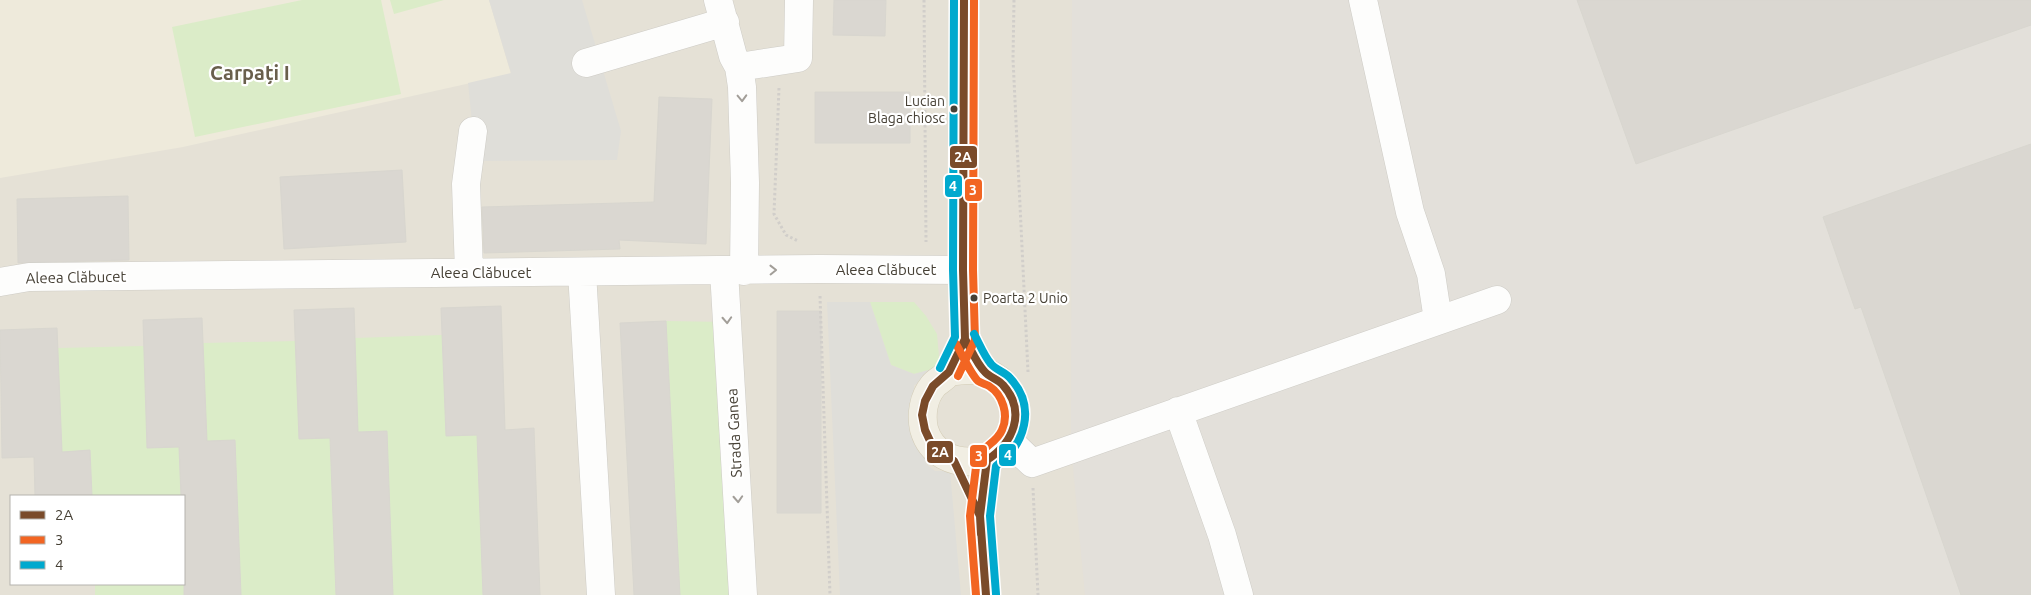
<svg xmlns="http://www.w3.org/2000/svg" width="2031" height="595" viewBox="0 0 2031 595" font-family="Ubuntu,sans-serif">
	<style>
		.residential { fill: #e5e1d6; fill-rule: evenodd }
		.industrial { fill: #e3e0da }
		.education { fill: #eeeadb }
		.green { fill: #dbecc8 }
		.parking { fill: #dfded9 }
		.building { fill: #dad7d1; stroke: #d8d6cf }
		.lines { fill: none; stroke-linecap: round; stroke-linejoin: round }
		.minor-casing { stroke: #ceccc6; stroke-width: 29 }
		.major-casing { stroke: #d3ccb6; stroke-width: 29 }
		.path { stroke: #d1ceca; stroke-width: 3; stroke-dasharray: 2.5 2.5; stroke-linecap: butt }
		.minor { stroke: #fdfdfc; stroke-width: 28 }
		.major { stroke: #f1eee3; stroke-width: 28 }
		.bus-1-casing { stroke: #fff; stroke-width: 11 }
		.bus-2-casing { stroke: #fff; stroke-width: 11 }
		.bus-3-casing { stroke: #fff; stroke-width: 11 }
		.bus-1 { stroke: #7a4b2a; stroke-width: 8 }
		.bus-2 { stroke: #f26522; stroke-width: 8 }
		.bus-3 { stroke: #00a9ce; stroke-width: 8 }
		.oneway { stroke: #a29e98 }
		.bus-dot { fill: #464035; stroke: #fff; stroke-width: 2 }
		.labels { text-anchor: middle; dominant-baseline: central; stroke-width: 4.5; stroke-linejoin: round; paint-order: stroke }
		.bus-label { font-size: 14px; fill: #464035; stroke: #fff; text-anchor: end }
		.street-label { font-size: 15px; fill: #464035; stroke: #fff }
		.district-label { font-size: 20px; font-weight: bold; fill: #695f4c; stroke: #fff }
		.line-badge { stroke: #fff; stroke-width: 2 }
		.badge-label { font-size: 14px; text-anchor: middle; font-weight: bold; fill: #fff }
	</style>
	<rect width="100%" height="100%" fill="#f0efe9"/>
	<!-- residential -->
	<path class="residential" d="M0,0H2031V595H0ZM11,496H184V584H11Z"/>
	<!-- industrial -->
	<path class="industrial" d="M1072,0H2031V595H1085L1071,446Z"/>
	<!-- education -->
	<path class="education" d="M0,0H489L511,74L183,147L0,178Z"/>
	<!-- green -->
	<path class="green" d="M302,0H381L401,94L195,137L172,27Z
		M390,0H444L394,14Z
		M870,302H914L926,316L937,334L940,367L914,374L891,365Z
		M666,321L727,322L743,595H680Z
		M442,335L446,436L477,435L483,595H393L387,431L358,432L355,338Z
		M296,341L330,438L336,595H241L235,441H207L203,343Z
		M144,346L147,448L179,447L181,496H92L90,450L62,452L58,348Z
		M184,577V595H95V584H184Z"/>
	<!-- parking -->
	<path class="parking" d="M489,0H582L621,131L617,160L476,161L468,83L511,73Z
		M827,302H870L891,365L914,374L940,367L945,376L914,385L926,464L935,471H950L961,595H840Z"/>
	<!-- building -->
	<path class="building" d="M834,0H886L885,36L833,35Z
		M1577,0H2031V25L1636,164Z
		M815,92H910V143H815Z
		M659,97L712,99L706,244L619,240L620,249L484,253L482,207L654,202Z
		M2031,144V595H1961L1861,307L1855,309L1823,217Z
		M402,170L406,242L284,249L280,177Z
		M128,196L129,260L18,263L17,199Z
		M501,306L505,430L534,428L540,595H483L477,435L446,436L441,308Z
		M354,308L358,432L387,431L393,595H336L330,438L299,439L294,310Z
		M777,311H821V513H777Z
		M202,318L207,441L235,440L241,595H184V496H181L179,447L147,448L143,320Z
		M666,321L680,595H634L620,323Z
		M57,328L62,452L90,450L92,496H35L34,457L2,458L0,330Z"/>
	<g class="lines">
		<!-- minor casing -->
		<g class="minor-casing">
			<path id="minor" d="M718,0L733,56L739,67L742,87L745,183L744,271
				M1363,0L1410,212L1431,274L1438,320
				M586,63L725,22
				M739,67L798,58L799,0
				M724,271L743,595
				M469,272L466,184L473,131
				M582,272L601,595
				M0,282L29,277L819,269L963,270
				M1178,411L1222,535L1239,595
				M1008,440L1032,463L1497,300"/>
		</g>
		<!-- major casing -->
		<g class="major-casing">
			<path id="major" d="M949,372C962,370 976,368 989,374C1025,390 1022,443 988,460C985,461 981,461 977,461C954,464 931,454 924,429C921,415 923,398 933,386C937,381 943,379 947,374C954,366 961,350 964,340C966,333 964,324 964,317C964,299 963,280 963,261C964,174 964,87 964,0
				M986,595L980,516L987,460"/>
		</g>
		<!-- path -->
		<path class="path" d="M924,0L926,242
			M1014,0L1013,59L1028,372
			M779,88L774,214L786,235L798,241
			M820,296L830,595
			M1033,488L1038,595"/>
		<!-- minor -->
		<use href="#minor" class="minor"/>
		<!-- major -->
		<use href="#major" class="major"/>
		<!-- bus-1 casing -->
		<g class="bus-1-casing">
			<path id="bus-1" d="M964,0L963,270L965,339L949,372L933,386L925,401L922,415L925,430L931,443L942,454L954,461L980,516L986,595
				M965,339C971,349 976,363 985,372C989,377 998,379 1003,385C1027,412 1013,443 987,460L980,516L981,534"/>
		</g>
		<!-- bus-2 casing -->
		<g class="bus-2-casing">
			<path id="bus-2" d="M956,344C962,354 970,373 978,381C981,383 985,384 989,386C1003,395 1009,415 1002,430C997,443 981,447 977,459L970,516L976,595
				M958,376L975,340L973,270L974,0"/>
		</g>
		<!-- bus-3 casing -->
		<g class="bus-3-casing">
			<path id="bus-3" d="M974,334C979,343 984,356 991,364C996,370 1005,372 1010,378C1037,407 1025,445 996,466L990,516L996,594
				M940,368L955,337L953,270L954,0"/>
		</g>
		<!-- bus-1 -->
		<use href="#bus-1" class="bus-1"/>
		<!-- bus-2 -->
		<use href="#bus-2" class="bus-2"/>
		<!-- bus-3 -->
		<use href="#bus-3" class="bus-3"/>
	</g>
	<!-- one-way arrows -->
	<defs><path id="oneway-chevron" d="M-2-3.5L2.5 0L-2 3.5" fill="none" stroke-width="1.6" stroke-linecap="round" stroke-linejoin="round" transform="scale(1.25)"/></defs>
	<g class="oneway">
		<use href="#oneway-chevron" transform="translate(742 98) rotate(88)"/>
		<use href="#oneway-chevron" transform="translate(773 270) rotate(-1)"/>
		<use href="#oneway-chevron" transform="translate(727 320) rotate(87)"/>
		<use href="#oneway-chevron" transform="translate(738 499) rotate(87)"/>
	</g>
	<!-- markers -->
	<g class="bus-dot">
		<circle cx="954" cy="109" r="4.5"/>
		<circle cx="974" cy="298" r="4.5"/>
	</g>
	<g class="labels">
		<!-- bus labels -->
		<g class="bus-label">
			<text x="945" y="101">Lucian<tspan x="945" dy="17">Blaga chiosc</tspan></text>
			<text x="983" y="298" text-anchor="start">Poarta 2 Unio</text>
		</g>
		<!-- street labels -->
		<g class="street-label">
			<text x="886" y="269">Aleea Clăbucet</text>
			<text x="481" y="272">Aleea Clăbucet</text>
			<text transform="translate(76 277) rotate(-1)">Aleea Clăbucet</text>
			<text transform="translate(734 433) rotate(-93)">Strada Ganea</text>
		</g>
		<!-- district labels -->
		<g class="district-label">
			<text x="250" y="72">Carpați I</text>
		</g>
	</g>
	<g class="line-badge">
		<rect x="949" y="145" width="29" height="24" rx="5" fill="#7a4b2a"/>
		<rect x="944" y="174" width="19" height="24" rx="5" fill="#00a9ce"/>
		<rect x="964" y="178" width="19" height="24" rx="5" fill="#f26522"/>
		<rect x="926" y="440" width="28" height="24" rx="5" fill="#7a4b2a"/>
		<rect x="998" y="443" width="19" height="24" rx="5" fill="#00a9ce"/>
		<rect x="969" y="444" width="19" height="24" rx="5" fill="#f26522"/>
	</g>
	<g class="badge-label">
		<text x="963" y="162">2A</text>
		<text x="953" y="191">4</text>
		<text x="973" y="195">3</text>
		<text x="940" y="457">2A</text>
		<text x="1008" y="460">4</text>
		<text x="979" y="461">3</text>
	</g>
	<!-- legend -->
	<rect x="10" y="495" width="175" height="90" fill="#ffffff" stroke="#b5b3ae"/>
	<rect x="20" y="511" width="25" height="8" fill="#7a4b2a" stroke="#b5b3ae"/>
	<text x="55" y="520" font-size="15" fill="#464035">2A</text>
	<rect x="20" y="536" width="25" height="8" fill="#f26522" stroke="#b5b3ae"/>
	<text x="55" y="545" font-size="15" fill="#464035">3</text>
	<rect x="20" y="561" width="25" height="8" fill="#00a9ce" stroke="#b5b3ae"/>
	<text x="55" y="570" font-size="15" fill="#464035">4</text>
</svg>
